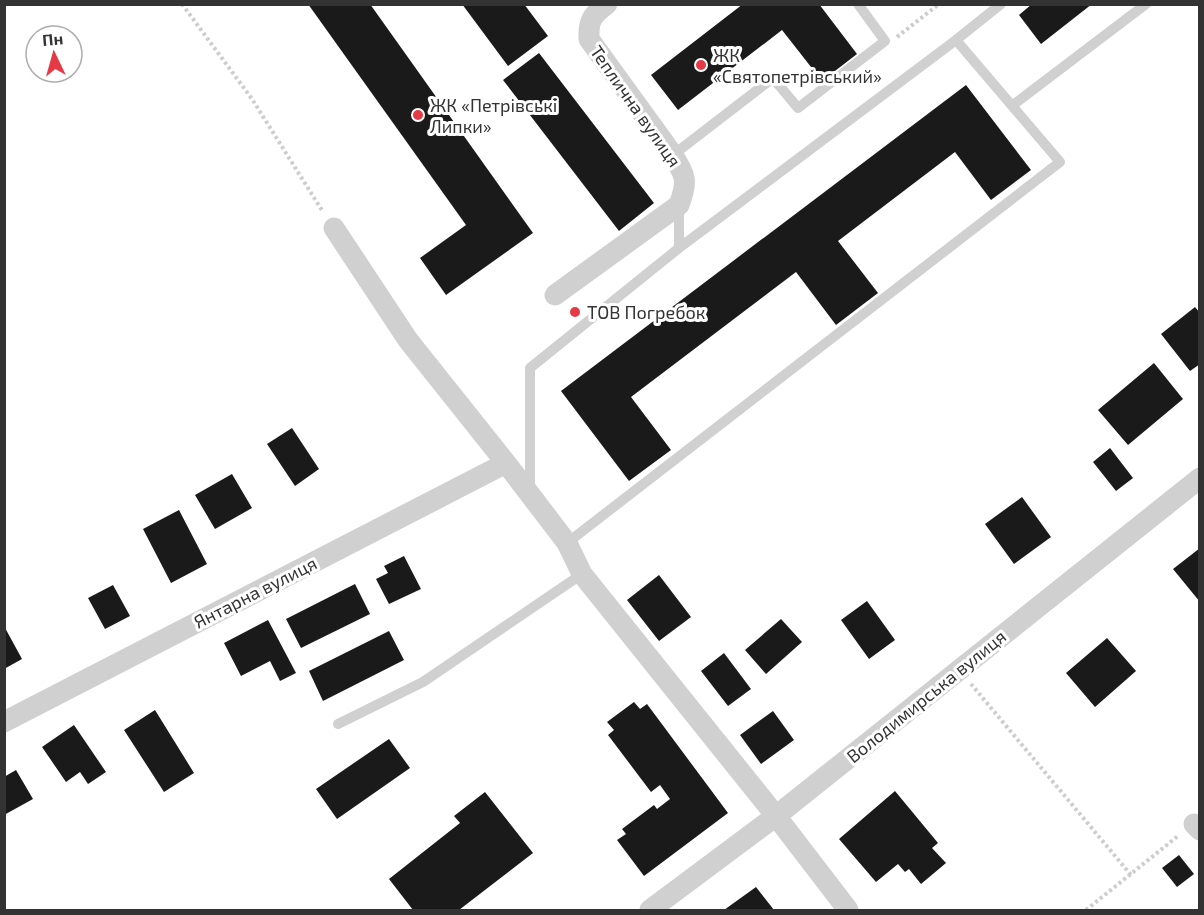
<svg xmlns="http://www.w3.org/2000/svg" width="1204" height="915" viewBox="0 0 1204 915" font-family="'Exo 2',sans-serif">
	<style>
		.building { fill: #1a1a1a }
		.lines { fill: none; stroke-linecap: round; stroke-linejoin: round }
		.path { stroke: #cdcdcd; stroke-width: 4; stroke-dasharray: 3 3; stroke-linecap: butt }
		.lane { stroke: #d0d0d0; stroke-width: 10 }
		.street { stroke: #d0d0d0; stroke-width: 21 }
		.poi-dot { fill: #e63946; stroke: #fff; stroke-width: 2 }
		.labels { text-anchor: middle; dominant-baseline: central; stroke-width: 6; stroke-linejoin: round; paint-order: stroke }
		.poi-label { font-size: 18px; fill: #333; stroke: #fff; text-anchor: start }
		.street-label { font-size: 18px; fill: #333; stroke: #fff }
	</style>
	<rect width="100%" height="100%" fill="#fff"/>
	<!-- building -->
	<path class="building" d="M308,4H370L533,233L446,295L420,258L466,225Z
		M462,4H524L548,36L508,66Z
		M743,4H819L857,54L822,81L782,30L678,110L651,75Z
		M1032,4H1092L1041,44L1019,15Z
		M539,53L654,203L619,231L503,80Z
		M966,85L1031,170L991,200L955,152L838,241L878,293L836,325L796,272L631,397L671,450L629,481L561,391Z
		M1195,307L1200,313V364L1190,371L1161,334Z
		M1154,363L1183,399L1128,445L1098,410Z
		M292,428L319,469L295,486L267,444Z
		M1110,448L1133,478L1116,491L1093,462Z
		M232,474L252,508L215,529L195,495Z
		M1022,497L1051,537L1014,564L985,524Z
		M179,510L207,564L171,583L143,529Z
		M1200,548V602L1173,569Z
		M404,556L421,589L389,604L376,579L388,573L384,566Z
		M659,575L691,617L659,641L627,600Z
		M355,584L370,614L301,648L286,619Z
		M113,585L130,616L105,629L88,598Z
		M867,601L895,640L869,659L841,620Z
		M781,619L802,642L766,674L745,650Z
		M268,620L296,673L280,681L270,661L241,676L224,643Z
		M4,626L22,659L4,669Z
		M389,631L404,660L323,701L309,671Z
		M1107,638L1136,671L1095,707L1066,673Z
		M724,653L751,689L728,706L701,671Z
		M634,702L640,709L647,704L728,813L644,876L617,840L626,834L622,829L654,805L657,809L670,799L660,785L651,792L608,735L614,730L607,722Z
		M155,710L194,773L164,792L124,730Z
		M773,711L794,740L761,764L740,735Z
		M74,725L106,772L88,784L80,772L66,782L42,747Z
		M389,739L410,768L337,819L316,789Z
		M16,770L33,799L4,815V777Z
		M895,791L938,843L932,848L946,863L921,884L909,869L905,872L898,864L876,882L839,839Z
		M485,792L533,853L459,910H413L389,879L460,823L454,816Z
		M1179,855L1194,874L1177,887L1162,868Z
		M756,887L774,910H724Z"/>
	<g class="lines">
		<!-- path -->
		<path class="path" d="M182,4L252,99L323,212
			M897,37L939,4
			M971,684L1131,875
			M1086,910L1178,836"/>
		<!-- lane -->
		<path class="lane" d="M956,40L1001,4
			M1013,105L1146,4
			M673,155L773,78L798,108L885,41L858,4
			M679,248V205
			M530,490V368L679,248L956,40L1060,162L567,543
			M338,724L423,682L582,574"/>
		<!-- street -->
		<path class="street" d="M334,228L408,340L506,463L567,543L582,574L776,816L848,910
			M555,295L679,205C688,181 686,177 673,155L589,39C588,21 592,15 607,4
			M4,722L506,463
			M1194,824L1200,830
			M650,910L776,816L1200,478"/>
	</g>
	<!-- markers -->
	<g class="poi-dot">
		<circle cx="701" cy="65" r="6"/>
		<circle cx="418" cy="115" r="6"/>
		<circle cx="575" cy="312" r="6"/>
	</g>
	<g class="labels">
		<!-- poi labels -->
		<g class="poi-label">
			<text x="713" y="55">ЖК<tspan x="713" dy="21">«Святопетрівський»</tspan></text>
			<text x="430" y="105">ЖК «Петрівські<tspan x="430" dy="21">Липки»</tspan></text>
			<text x="587" y="312">ТОВ Погребок</text>
		</g>
		<!-- street labels -->
		<g class="street-label">
			<text transform="translate(636 106) rotate(55)">Теплична вулиця</text>
			<text transform="translate(255 592) rotate(-27)">Янтарна вулиця</text>
			<text transform="translate(926 696) rotate(-39)">Володимирська вулиця</text>
		</g>
	</g>
	<!-- border -->
	<rect width="1204" height="915" fill="none" stroke="#333333" stroke-width="12"/>
	<!-- north arrow -->
	<g transform="translate(54 54) rotate(355)"><circle r="28" fill="#ffffff" stroke="#adadad" stroke-width="1.5"/>
	<path d="M0-4.5L10 22L0 15L-10 22Z" fill="#e63946"/>
	<text y="-9" font-size="16" font-weight="bold" text-anchor="middle" fill="#333333">Пн</text>
	</g>
</svg>
